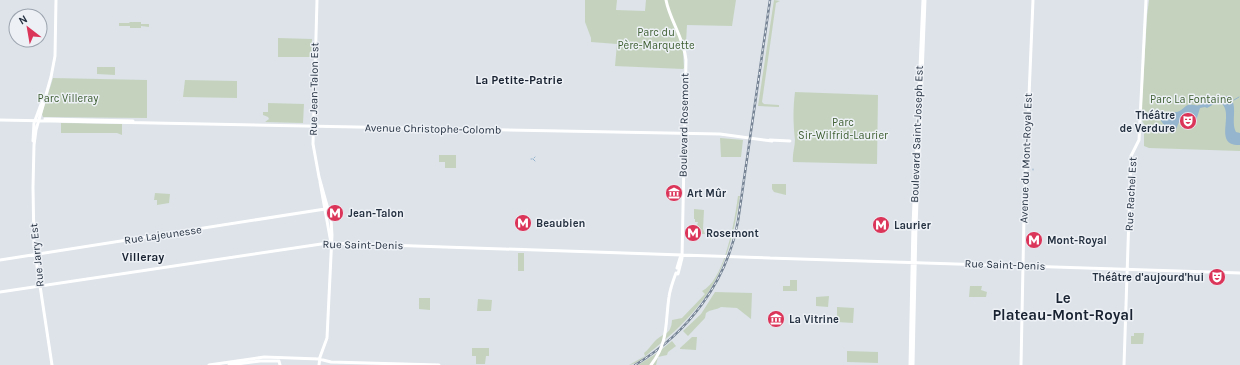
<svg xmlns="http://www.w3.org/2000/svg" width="1240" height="365" viewBox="0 0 1240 365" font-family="Karla,sans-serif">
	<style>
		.green { fill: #c5d3be }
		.water { fill: #95b4cd }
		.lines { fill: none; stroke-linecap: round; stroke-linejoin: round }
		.stream { stroke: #95b4cd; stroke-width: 1 }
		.secondary { stroke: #fff; stroke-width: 3 }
		.rail-casing { stroke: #758394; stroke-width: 2.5 }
		.rail { stroke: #edf1f6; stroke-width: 1; stroke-dasharray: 3; stroke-linecap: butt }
		.secondary-bridge { stroke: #fff; stroke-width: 3 }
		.labels { text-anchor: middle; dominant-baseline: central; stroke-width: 3; stroke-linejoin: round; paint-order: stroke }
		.park-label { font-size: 11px; fill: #3d5e31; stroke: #edf1f6 }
		.street-label { font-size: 11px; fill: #253141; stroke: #edf1f6 }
		.poi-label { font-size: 11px; font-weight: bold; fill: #253141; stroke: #edf1f6; text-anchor: start }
		.neighbourhood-label { font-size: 12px; font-weight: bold; fill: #182231; stroke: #edf1f6 }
		.district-label { font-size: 15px; font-weight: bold; fill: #182231; stroke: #edf1f6 }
	</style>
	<rect width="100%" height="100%" fill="#dde3e9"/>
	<!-- green -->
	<path class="green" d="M585,0H617L616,10L645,11L646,0H736L732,26L687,25L686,43L683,52L684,68L683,69L615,66L617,44L591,42V38L585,22Z
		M774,0L780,1L776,3L762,102L764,104L779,105V107L758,106Z
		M1149,0H1240V151L1149,148L1144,146V124L1141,119L1147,16Z
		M130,22H141V24H149V27L141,26V28H130V26H119V23H129Z
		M278,38L312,39V57H278Z
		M97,67H115V75L97,74Z
		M53,78L147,80V118L43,117L42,114Z
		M185,80L237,81V98L183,97Z
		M795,92L878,95L877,164L793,162C792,155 795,146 795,140C793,124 793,107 795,92Z
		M268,103L304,104L303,123L265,122L269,119L268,117L263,115V112H268Z
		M61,123L122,124V135L117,133H61Z
		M720,138L743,140L741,157H721Z
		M439,155H456V168H445V162H439Z
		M772,184H786V195L774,192L772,189Z
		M155,193L170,194L169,203L157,205V200H154Z
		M738,196H740C729,268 711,303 654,349C647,354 639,364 629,365L645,356L644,353C648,350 651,345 655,341C664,332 671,336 672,320L682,318L705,294L702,291C725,280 735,219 738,196Z
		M694,209L704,210L703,229L705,234H699L697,231L693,230V229L696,230L698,226L697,225L698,222H695V219H694Z
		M518,253H524V271H518Z
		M790,280H797V291H783V286H790Z
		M970,286H982L981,290L987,292L986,297H969Z
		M715,292L752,293L751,319L737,308L721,307C716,310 711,309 706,313L705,318L688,336L683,331L701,314Z
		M829,296L828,307L816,306V297Z
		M419,298H430V310L419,309Z
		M478,299L492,300L491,311H477Z
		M837,307L854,308L853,323L837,322Z
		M1134,333H1144L1143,344H1131V336H1134Z
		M692,337H697L696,350L680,349V348Z
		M672,341L676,346L668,352L667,355L658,357L656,365H638L657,353Z
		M472,348H489V356H486L485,364H476V356H472Z
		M847,351L878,352V363L847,362Z"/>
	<!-- water -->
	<path class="water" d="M1227,96C1240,102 1230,121 1236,132L1240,133V145C1213,146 1234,115 1222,104H1214L1207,108L1205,107L1200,108L1196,121L1188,125L1179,122L1175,132L1173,133L1168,130L1161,121L1162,116C1167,111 1171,112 1177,112C1181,111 1183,108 1186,106C1194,101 1197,111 1206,100Z"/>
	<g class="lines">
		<!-- stream -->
		<path class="stream" d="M1234,100L1239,97
			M534,158L535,157
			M531,159H532
			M533,159L535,161
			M1033,170V169"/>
		<!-- secondary -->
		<path class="secondary" d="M317,0L313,144L319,177L331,220L332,235L327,338L320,357L319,365
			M666,0C670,21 684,38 686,60L682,258L678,274
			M45,119L133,121
			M0,120L720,134L772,141
			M770,140L790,141
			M33,141L34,123L43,99
			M320,182L331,243
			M769,258L1240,273
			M0,260L325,209
			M677,268L681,255
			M0,292L328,243L770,258
			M52,365L34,246L33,187L34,145L36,130L51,77L55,56L56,0
			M209,365L264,357L319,359L331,362L439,365
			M229,365L260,361H279L280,365
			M910,365L913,225L923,0
			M913,365L916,226L925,0
			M1021,365L1024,216L1033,0
			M1124,365L1131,156L1139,140L1146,0"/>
		<!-- rail casing -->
		<g class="rail-casing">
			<path id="rail" d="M635,365C688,333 727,282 738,221L770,0"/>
		</g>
		<!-- rail -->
		<use href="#rail" class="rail"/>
		<!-- secondary-bridge -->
		<path class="secondary-bridge" d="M651,365C669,342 665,323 669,297C670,289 673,281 676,273"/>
	</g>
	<!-- icons -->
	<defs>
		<g id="theatre-disc" transform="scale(0.9)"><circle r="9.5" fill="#db355a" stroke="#edf1f6"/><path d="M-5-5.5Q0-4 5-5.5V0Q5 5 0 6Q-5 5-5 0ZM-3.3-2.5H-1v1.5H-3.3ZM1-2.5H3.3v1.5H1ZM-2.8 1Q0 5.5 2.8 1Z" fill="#fff"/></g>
		<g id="museum-disc" transform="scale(0.9)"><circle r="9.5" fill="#db355a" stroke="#edf1f6"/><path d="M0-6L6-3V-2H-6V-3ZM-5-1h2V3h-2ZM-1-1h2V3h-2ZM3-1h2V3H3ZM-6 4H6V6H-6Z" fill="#fff"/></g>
		<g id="metro-disc" transform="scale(0.9)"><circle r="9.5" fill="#db355a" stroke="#edf1f6"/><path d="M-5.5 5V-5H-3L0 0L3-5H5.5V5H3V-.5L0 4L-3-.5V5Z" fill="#fff"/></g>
	</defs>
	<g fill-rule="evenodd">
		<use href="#theatre-disc" x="1188" y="121"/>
		<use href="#museum-disc" x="674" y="193"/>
		<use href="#metro-disc" x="335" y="213"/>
		<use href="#metro-disc" x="523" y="223"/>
		<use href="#metro-disc" x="881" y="225"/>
		<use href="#metro-disc" x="693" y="233"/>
		<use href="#metro-disc" x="1034" y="240"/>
		<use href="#theatre-disc" x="1217" y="277"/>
		<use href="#museum-disc" x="776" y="319"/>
	</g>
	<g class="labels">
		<!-- park labels -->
		<g class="park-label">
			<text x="656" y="32">Parc du<tspan x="656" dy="13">Père-Marquette</tspan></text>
			<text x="68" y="98">Parc Villeray</text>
			<text x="1191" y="99">Parc La Fontaine</text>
			<text x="843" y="122">Parc<tspan x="843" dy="13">Sir-Wilfrid-Laurier</tspan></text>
		</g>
		<!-- street labels -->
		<g class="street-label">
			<text transform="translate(314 89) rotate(-89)">Rue Jean-Talon Est</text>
			<text transform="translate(684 125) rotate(-89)">Boulevard Rosemont</text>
			<text transform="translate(433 129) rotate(1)">Avenue Christophe-Colomb</text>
			<text transform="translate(917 134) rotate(-88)">Boulevard Saint-Joseph Est</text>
			<text transform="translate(1026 158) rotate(-88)">Avenue du Mont-Royal Est</text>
			<text transform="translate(1131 194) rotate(-87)">Rue Rachel Est</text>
			<text transform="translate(163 235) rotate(-8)">Rue Lajeunesse</text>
			<text transform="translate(363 245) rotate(1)">Rue Saint-Denis</text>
			<text transform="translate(37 255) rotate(-96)">Rue Jarry Est</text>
			<text transform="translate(1005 265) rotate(2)">Rue Saint-Denis</text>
		</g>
		<!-- poi labels -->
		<g class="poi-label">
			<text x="1175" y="115" text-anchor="end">Théâtre<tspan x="1175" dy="13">de Verdure</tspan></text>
			<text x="687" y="193">Art Mûr</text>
			<text x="348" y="213">Jean-Talon</text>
			<text x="536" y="223">Beaubien</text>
			<text x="894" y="225">Laurier</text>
			<text x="706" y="233">Rosemont</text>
			<text x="1047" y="240">Mont-Royal</text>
			<text x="1204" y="277" text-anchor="end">Théâtre d'aujourd'hui</text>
			<text x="789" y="319">La Vitrine</text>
		</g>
		<!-- neighbourhood labels -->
		<g class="neighbourhood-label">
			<text x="519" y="80">La Petite-Patrie</text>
			<text x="143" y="257">Villeray</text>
		</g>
		<!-- district labels -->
		<g class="district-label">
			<text x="1063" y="298">Le<tspan x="1063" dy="17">Plateau-Mont-Royal</tspan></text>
		</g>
	</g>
	<!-- north arrow -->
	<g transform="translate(28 28) rotate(329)"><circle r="19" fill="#edf1f6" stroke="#9da4ae"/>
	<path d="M0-3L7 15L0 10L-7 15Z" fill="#db355a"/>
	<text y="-6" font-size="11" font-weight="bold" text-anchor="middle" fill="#253141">N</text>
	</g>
</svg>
